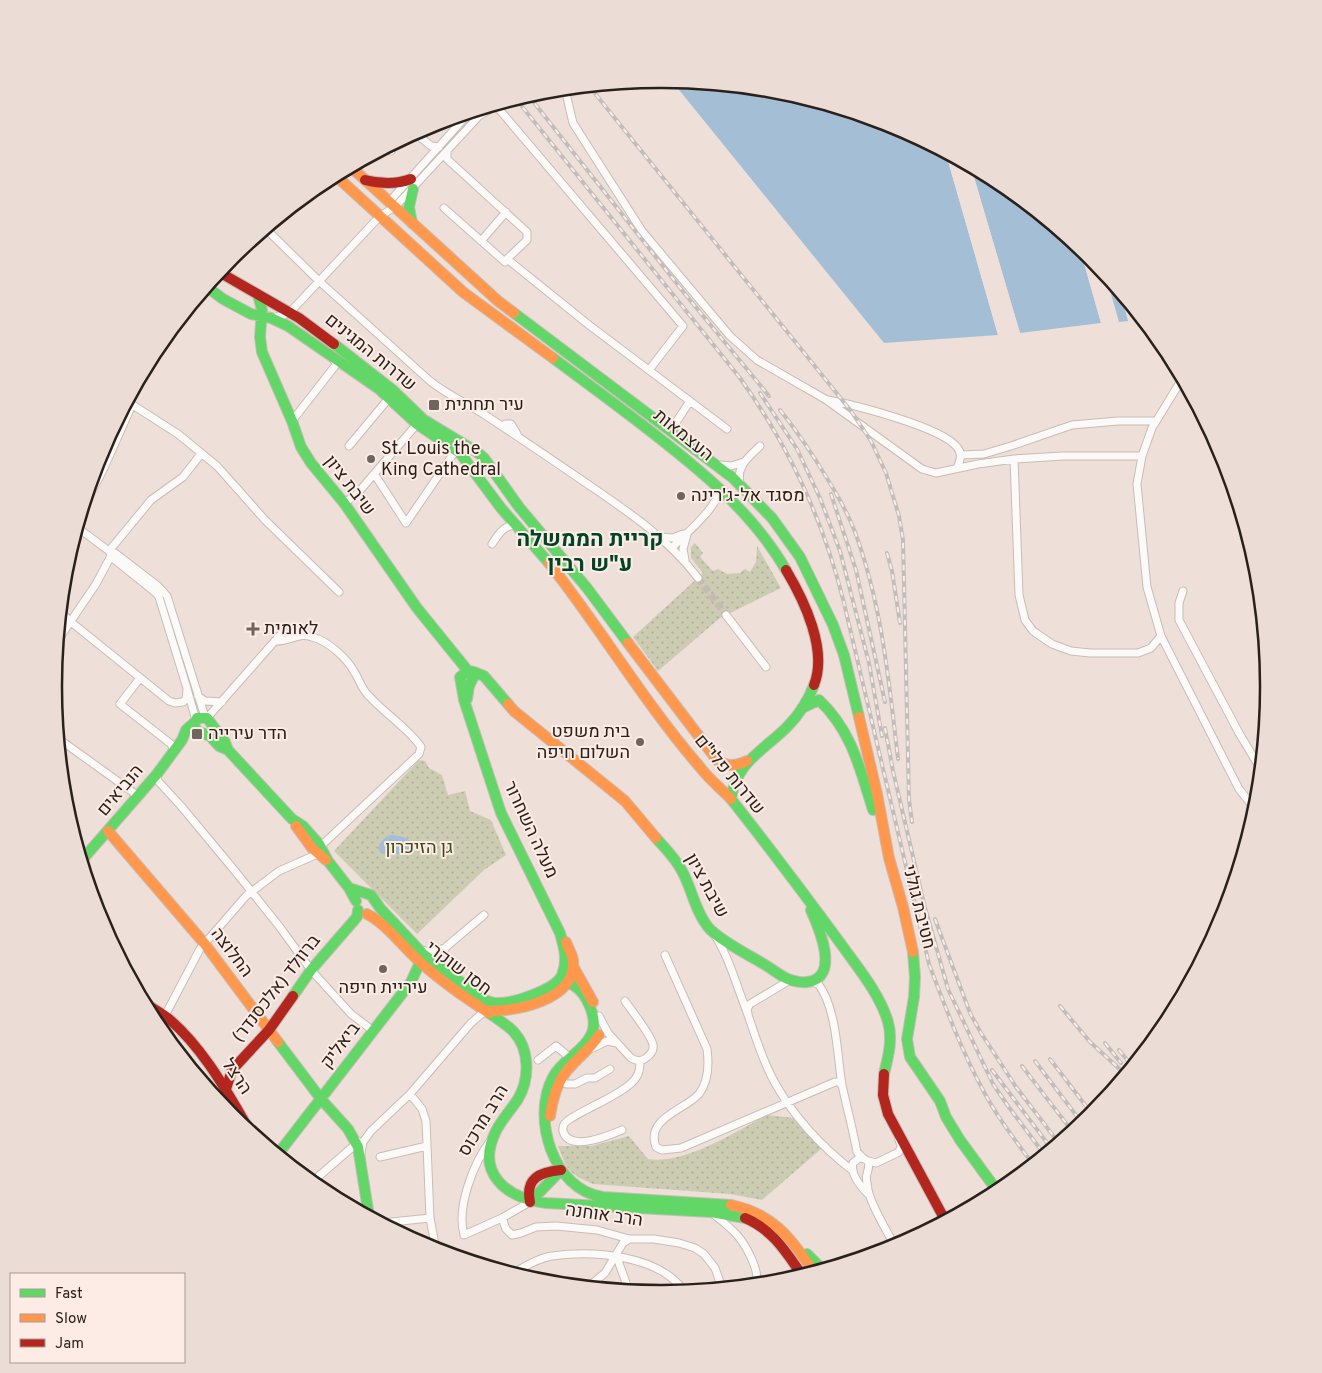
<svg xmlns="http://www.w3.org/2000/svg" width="1322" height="1373" viewBox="0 0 1322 1373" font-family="Overpass,Heebo,sans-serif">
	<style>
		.green { fill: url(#green-dots) }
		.water { fill: #a4bed5 }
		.pier { fill: #eee0d9 }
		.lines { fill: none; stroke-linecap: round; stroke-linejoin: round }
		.street-tunnel { stroke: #c7bab3; stroke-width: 7; stroke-dasharray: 7 3.5; stroke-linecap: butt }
		.street-casing { stroke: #c7bcb7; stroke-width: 9 }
		.fast-casing { stroke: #c7bcb7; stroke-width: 12 }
		.slow-casing { stroke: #c7bcb7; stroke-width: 12 }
		.jam-casing { stroke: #c7bcb7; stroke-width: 12 }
		.street { stroke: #fcfaf9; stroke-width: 7 }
		.fast { stroke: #63d668; stroke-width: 10 }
		.slow { stroke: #ff974d; stroke-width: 10 }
		.jam { stroke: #b3261e; stroke-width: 10 }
		.rail-casing { stroke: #c1bdbb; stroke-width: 4 }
		.rail { stroke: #fcece5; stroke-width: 2; stroke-dasharray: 5.5; stroke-linecap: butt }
		.poi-dot { fill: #6f645e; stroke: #fcece5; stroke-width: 2 }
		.labels { text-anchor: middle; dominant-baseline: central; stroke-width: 4; stroke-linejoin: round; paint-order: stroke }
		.street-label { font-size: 18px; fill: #2a211c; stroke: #fcece5 }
		.poi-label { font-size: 18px; fill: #2a211c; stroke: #fcece5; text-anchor: start }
		.park-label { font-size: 18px; fill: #3c4811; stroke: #fcece5 }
		.district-label { font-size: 22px; font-weight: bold; fill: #004428; stroke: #fcece5 }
		.rim { fill: none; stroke: #2a211c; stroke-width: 2.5 }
	</style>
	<defs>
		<pattern id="green-dots" width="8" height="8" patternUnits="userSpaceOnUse" patternTransform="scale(1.25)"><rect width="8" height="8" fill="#ccccb3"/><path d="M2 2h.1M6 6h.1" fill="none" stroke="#afaf99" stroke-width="1.8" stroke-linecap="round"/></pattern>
	</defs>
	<rect width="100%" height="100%" fill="#eee0d9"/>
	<!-- green -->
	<path class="green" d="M695,543L703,553L700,557L713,571L718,569L727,574L740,573L745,569L750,572L756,562L757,546L781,588L720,618L658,671L633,637L703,573L691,558V547Z
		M419,760L425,761L429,768L442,775L448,795L465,791L470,811L491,820L506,855L484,870L417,934L334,851Z
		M767,1115L794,1118L821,1149L762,1200L730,1194L593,1184C569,1174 567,1170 558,1146H591L629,1136L648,1159C685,1165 735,1132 767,1115Z"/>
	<!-- water -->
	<path class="water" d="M671,80L780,91L894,126L946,154L998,335L884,343Z
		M971,167L999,182L1080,249L1101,323L1020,333Z
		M1106,276L1121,294L1128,321L1119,322Z
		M391,835C400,835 421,841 408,852C401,858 393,851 384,854L379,851C377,844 384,837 391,835Z"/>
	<!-- pier -->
	<path class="pier" d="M946,154L950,155L1001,334L998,335Z
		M968,166L971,167L1020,333H1017Z
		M1080,249L1084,252L1104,323H1101Z"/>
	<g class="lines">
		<!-- street-tunnel -->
		<path class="street-tunnel" d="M698,578L726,615"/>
		<!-- street casing -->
		<g class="street-casing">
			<path id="street" d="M565,89L573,123L642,231L730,336L757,360L825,399L922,469L936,473L978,464L1014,459L1063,456H1142
				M498,108L683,326L649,370
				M415,133L431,146L439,147
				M388,147L391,151
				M447,151V159L527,232V240L507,259L589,325L727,429
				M389,202L469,113
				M444,208L505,262L507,259
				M266,229L319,281L430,381C446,394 464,402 482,413C517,436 551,459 586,483C627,511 668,538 698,578
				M481,241L506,212
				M272,318L284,315L294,308L380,216L395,207L479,116L489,110
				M1182,379L1152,428L1142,456L1137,484L1147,587L1161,636L1239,789L1255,809
				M828,400C855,405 941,427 957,447C963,454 960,461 957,468
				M128,402L178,434L217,466L265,520L339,592
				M292,421L335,366L336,363L333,358
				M502,426L506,424H511L517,434
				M671,430L690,401
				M349,446L389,398
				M961,455L984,454L1011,446L1072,425L1118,421H1156
				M1014,459L1019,595L1025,620L1033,631L1052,644L1071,651L1090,653H1138L1151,648L1161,636
				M720,465L731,466L744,462
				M375,475L406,523L456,450
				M740,483C736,466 749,457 760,446
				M344,503L356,495L417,424
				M85,504L103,470L132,405
				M78,528L109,551L115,560L156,593L159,597L186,685L196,720
				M660,537L673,538L683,534
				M492,544C499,534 503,525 517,525
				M672,548C684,535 719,507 719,489
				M109,551L151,500L183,477L201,454
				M685,560L683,549L687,534
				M1183,591L1179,603V620L1239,733L1260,768
				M61,612L71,622L169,701L175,703L183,702L186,699L187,690
				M726,615L766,667
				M58,640L96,584L112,554L115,553L158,586L167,596L205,717
				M275,641C290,642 297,632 312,637C328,641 347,658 355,673C360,681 362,690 369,696C384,713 409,729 421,747L419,754L323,844L322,850
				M140,678L120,704L171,744L174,751
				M198,696L205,701L222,702
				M207,718L281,634
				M59,739L134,793L135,800
				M157,774L158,781L181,806L235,871L279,926L311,970L351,1014L372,1030
				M78,846L87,854
				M714,934C728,955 735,981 744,1004C754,1030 761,1059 775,1083C794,1117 822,1147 853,1171
				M420,950L432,952L445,948
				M665,955L707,1049C709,1064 709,1081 699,1094C685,1110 645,1118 656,1147L662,1150L681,1148L835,1082H840L842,1086
				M435,963L447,946L484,915
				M810,981L819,985C837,1010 837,1055 842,1085C847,1108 853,1130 857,1152L863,1158
				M748,1014L747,1009L750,1004L790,980
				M599,1016L608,1033L631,1058C636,1061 641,1062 646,1058C650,1055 654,1050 653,1045C652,1036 631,1010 625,1001
				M159,1027L200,949L246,896L279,871L320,853
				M593,1048L607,1041L617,1043
				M538,1060L556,1046L569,1057
				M560,1081L567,1084H575L587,1078H595L610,1069
				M410,1094L422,1109L426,1121L430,1218L436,1250
				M622,1130C610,1135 569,1153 563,1131C562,1125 565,1122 570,1119C586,1108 630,1091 637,1076C640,1071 640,1066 640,1061
				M491,1140C474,1162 456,1207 464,1235L502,1218L530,1202
				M361,1153L363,1142L371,1131L410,1094L471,1023L485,1011
				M380,1157L427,1146
				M868,1161L876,1163L899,1152L901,1146L899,1140
				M312,1182L356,1144L358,1141
				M869,1195C862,1188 850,1174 853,1163L859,1158C872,1159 869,1166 867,1174C865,1178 868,1185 868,1190C872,1208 887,1230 895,1247
				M713,1214C721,1220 730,1227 737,1235C745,1244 762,1273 755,1284
				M502,1218L506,1229L512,1235L521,1233L536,1227L556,1226L597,1230L629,1239H654L679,1243L695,1248L704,1254L715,1268L722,1288
				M382,1223L430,1218
				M616,1255L629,1291
				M514,1273C525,1266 539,1258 552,1256C593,1250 659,1255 684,1291
				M588,1287L605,1273L623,1243L629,1239"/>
		</g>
		<!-- fast casing -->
		<g class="fast-casing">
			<path id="fast" d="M412,223L409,207L413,189
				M207,287L223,299L251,314L271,318L288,326L379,389L417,424L460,453L501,508L549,563
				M258,295L262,310L260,337L262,352L292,421L301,447L311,463L344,503L417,608L468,671
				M514,313L733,478L772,518L800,557L833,625L844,655L859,717
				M334,344L394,391L424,420L477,452L484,458L519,507L587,588L628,643
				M553,358C584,381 614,403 645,427C698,468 752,511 786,570
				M814,685C808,701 799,715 787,727C763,751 736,762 731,799C769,847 805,895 841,944C858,968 880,994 888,1022C893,1040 888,1057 884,1074
				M467,699L469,686L473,678L470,672
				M802,708L819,700C852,731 860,769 873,810
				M228,750L225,742L207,718H197L194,725L197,731L210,736L219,746L228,750L292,819L303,826L319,844L328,861L349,888L356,901
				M656,838C665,848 676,859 682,871C692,889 695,911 708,927C719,940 747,954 762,963C771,968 779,975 788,979C793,981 802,983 807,982C841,978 819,928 811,910
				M82,860L157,774L182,740L186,730L195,722
				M349,888L371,895L380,908L423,954L485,1000C488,1001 493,1003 496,1003C512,1004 555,990 562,975C568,961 564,947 560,933L501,813L464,700L460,677L468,671L474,672L484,676L508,704
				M913,952L915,977L914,997L907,1039L910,1057L940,1101L946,1117L960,1140L998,1192
				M554,984C560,983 567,982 573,985C587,993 599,1020 591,1035C583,1052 562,1060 553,1077C531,1118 553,1190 603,1197L731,1205
				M293,996L311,970L357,917L358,910
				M489,1013C497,1019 506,1024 513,1031C530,1049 530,1079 518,1099C511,1110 502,1119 496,1131C475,1173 506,1198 546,1203L711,1212L745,1218
				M278,1042L321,1099L348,1129L358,1147L369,1216
				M278,1154L411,982L422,958
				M530,1202L561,1170
				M807,1254L822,1269"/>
		</g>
		<!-- slow casing -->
		<g class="slow-casing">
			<path id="slow" d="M351,167L498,301L514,313
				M335,175L463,292L553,358
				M549,563C601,629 644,702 699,766C708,778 720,788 731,799
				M628,643L717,760C727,767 736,766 747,761
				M508,704L514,711L625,801L656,838
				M859,717L877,794L889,858L903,907L913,952
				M296,826L312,848L326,860
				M108,831L204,943L278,1042
				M367,914C388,925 402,946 419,961C441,981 464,997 489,1013
				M574,968L593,1002
				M486,1011C515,1011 577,1001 573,960C572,954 568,948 566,942
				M550,1116C553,1097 558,1078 572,1065C581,1055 592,1047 599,1035
				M731,1205C774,1214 790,1238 814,1272"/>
		</g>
		<!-- jam casing -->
		<g class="jam-casing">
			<path id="jam" d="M365,180C381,184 395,185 411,179
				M219,272L299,318L334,344
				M786,570C804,600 828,650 814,685
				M146,1004C153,1009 162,1013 169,1019C204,1049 227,1092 250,1131
				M884,1074L883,1095L888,1114L945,1220
				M226,1089L232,1070L269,1030L293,996
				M530,1202C525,1178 540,1172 561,1170
				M745,1218C772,1229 786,1252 802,1275"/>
		</g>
		<!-- street -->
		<use href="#street" class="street"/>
		<!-- fast -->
		<use href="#fast" class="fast"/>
		<!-- slow -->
		<use href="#slow" class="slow"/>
		<!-- jam -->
		<use href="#jam" class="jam"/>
		<!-- rail casing -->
		<g class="rail-casing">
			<path id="rail" d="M589,86L851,411L871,441L886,473L899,516L903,540L909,800L912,822
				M528,95L685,294L769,396
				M516,99L740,378C789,447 822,517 843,599L929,964C945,1006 961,1050 983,1090C997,1117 1015,1140 1032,1163
				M760,393L797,449L820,498L840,551L869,663L882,736
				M780,410C793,426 804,442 815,459C830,483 845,506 855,532C882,605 889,682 898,759
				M831,494L856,570L885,702
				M887,553L892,571L900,623
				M885,728L893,771L924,904L948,989L993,1084L1008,1106L1044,1154
				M935,919L970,1013L981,1033L1016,1087L1058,1142
				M1060,1006L1090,1042L1125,1074
				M1105,1043L1121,1063
				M1119,1050L1132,1066
				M1050,1059L1092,1114
				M1035,1061L1082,1123
				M1022,1066L1072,1131
				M992,1070L1051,1148"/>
		</g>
		<!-- rail -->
		<use href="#rail" class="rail"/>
	</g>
	<!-- markers -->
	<g class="poi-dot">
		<rect x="428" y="399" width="12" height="12" rx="2.5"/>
		<circle cx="371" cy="459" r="5"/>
		<circle cx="681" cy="496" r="5"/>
		<path d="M250.5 621.5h5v5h5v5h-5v5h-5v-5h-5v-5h5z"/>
		<rect x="191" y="728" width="12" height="12" rx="2.5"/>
		<circle cx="640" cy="742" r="5"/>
		<circle cx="383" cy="969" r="5"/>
	</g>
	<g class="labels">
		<!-- street labels -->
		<g class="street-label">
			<text transform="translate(370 353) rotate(39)">שדרות המגינים</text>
			<text transform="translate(683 436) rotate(39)">העצמאות</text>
			<text transform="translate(349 486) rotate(52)">שיבת ציון</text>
			<text transform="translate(729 775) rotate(50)">שדרות פלי"ם</text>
			<text transform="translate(121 791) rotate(-50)">הנביאים</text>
			<text transform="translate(530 830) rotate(65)">מעלה השחרור</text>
			<text transform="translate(706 886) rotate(61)">שיבת ציון</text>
			<text transform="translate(918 907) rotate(76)">חטיבת גולני</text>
			<text transform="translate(231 953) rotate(53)">החלוצה</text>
			<text transform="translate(458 969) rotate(37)">חסן שוקרי</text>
			<text transform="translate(277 989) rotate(-52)">ברוולד (אלכסנדר)</text>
			<text transform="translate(341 1046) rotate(-53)">ביאליק</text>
			<text transform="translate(236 1077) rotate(56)">הרצל</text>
			<text transform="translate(484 1121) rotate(-59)">הרב מרכוס</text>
			<text transform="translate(604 1216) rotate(8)">הרב אוחנה</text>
		</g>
		<!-- poi labels -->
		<g class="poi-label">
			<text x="445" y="405">עיר תחתית</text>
			<text x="381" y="449">St. Louis the<tspan x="381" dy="21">King Cathedral</tspan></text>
			<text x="691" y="496">מסגד אל-ג'רינה</text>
			<text x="264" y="629">לאומית</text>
			<text x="630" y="732" text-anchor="end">בית משפט<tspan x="630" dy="21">השלום חיפה</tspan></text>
			<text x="208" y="734">הדר עירייה</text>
			<text x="383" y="988" text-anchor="middle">עיריית חיפה</text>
		</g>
		<!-- park labels -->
		<g class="park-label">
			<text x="419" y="848">גן הזיכרון</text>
		</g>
		<!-- district labels -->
		<g class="district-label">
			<text x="590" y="540">קריית הממשלה<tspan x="590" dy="25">ע"ש רבין</tspan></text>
		</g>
	</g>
	<!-- crop -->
	<path d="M0 0H1322V1373H0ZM660 88H662A598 598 0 0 1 1260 686V687A598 598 0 0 1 662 1285H660A598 598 0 0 1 62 687V686A598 598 0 0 1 660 88Z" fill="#ebdcd5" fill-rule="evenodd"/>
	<path class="rim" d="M660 88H662A598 598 0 0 1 1260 686V687A598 598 0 0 1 662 1285H660A598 598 0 0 1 62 687V686A598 598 0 0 1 660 88Z"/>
	<!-- legend -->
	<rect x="10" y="1273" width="175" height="90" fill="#fcece5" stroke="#a89b95"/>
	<rect x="20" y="1289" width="25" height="8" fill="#63d668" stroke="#a89b95"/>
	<text x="55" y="1298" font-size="15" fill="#2a211c">Fast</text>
	<rect x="20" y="1314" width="25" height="8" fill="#ff974d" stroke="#a89b95"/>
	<text x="55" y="1323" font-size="15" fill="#2a211c">Slow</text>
	<rect x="20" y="1339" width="25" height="8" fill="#b3261e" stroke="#a89b95"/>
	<text x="55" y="1348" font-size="15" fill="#2a211c">Jam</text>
</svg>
